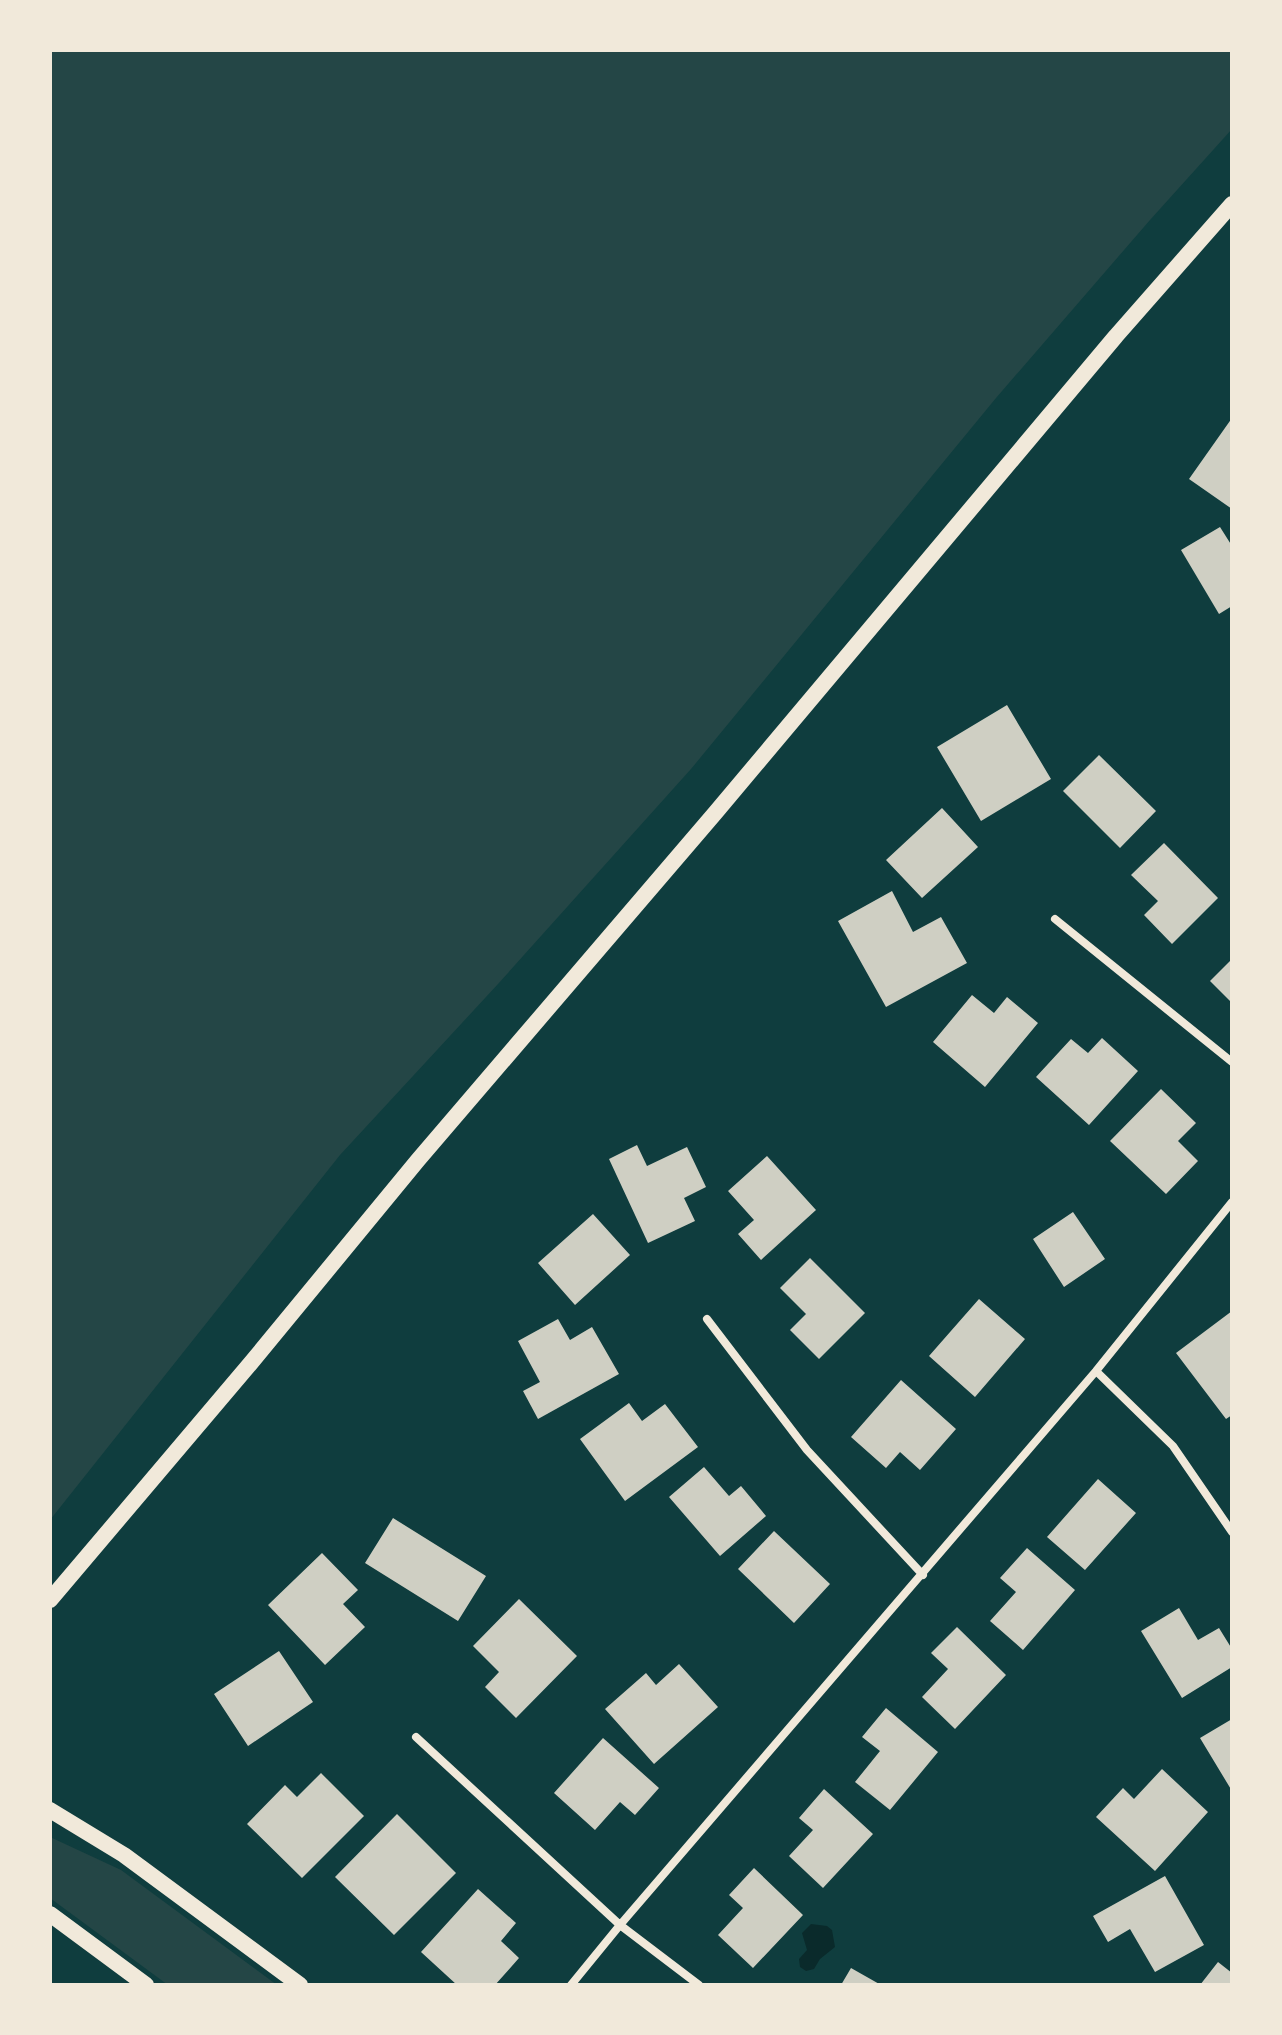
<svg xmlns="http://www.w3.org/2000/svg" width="1282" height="2035" viewBox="0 0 1282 2035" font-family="Literata,serif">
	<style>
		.green { fill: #244646 }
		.water { fill: #0a2a2b }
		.building { fill: #cfcfc3 }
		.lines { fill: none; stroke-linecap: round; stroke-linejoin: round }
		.minor { stroke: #f1e9da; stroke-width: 8 }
		.secondary { stroke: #f1e9da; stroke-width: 16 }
	</style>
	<rect width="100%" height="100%" fill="#0f3d3e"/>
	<!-- green -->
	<path class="green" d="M50,50H1232V129L1150,220L996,398L691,769L498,984L340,1155L50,1520Z
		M50,1837L121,1870L277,1985H168L50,1898Z"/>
	<!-- water -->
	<path class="water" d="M811,1924L827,1926L832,1930L835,1947L820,1959L814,1969L806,1971L800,1967L799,1959L807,1950L802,1933Z"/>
	<!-- building -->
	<path class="building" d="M1232,418V509L1189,479Z
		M1220,527L1232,546V606L1219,614L1181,550Z
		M1007,705L1051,779L981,821L937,747Z
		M1099,755L1156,811L1120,848L1063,791Z
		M942,808L978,847L922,898L886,860Z
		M1164,843L1218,898L1172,944L1144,915L1158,901L1131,875Z
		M892,891L913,932L941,917L967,963L886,1007L838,921Z
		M1232,959V1003L1210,981Z
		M972,995L994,1013L1007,997L1038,1023L985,1087L933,1042Z
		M1102,1038L1138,1071L1089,1125L1036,1077L1071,1039L1088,1053Z
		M1161,1089L1196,1123L1178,1141L1198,1161L1166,1194L1110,1141Z
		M637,1145L647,1166L687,1147L706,1187L684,1198L695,1221L648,1243L609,1159Z
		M767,1156L816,1210L761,1260L738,1234L754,1220L728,1191Z
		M1073,1212L1105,1259L1064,1287L1033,1239Z
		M593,1214L630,1255L575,1305L538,1263Z
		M810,1258L865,1313L819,1359L790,1330L806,1314L780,1288Z
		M979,1299L1025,1339L975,1397L929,1356Z
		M1232,1311V1415L1226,1419L1176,1353Z
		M558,1319L570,1340L592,1327L619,1374L538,1419L523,1391L540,1382L518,1341Z
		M901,1380L956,1429L920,1470L900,1452L886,1468L851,1437Z
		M629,1403L642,1421L665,1404L698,1447L625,1501L580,1439Z
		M704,1467L729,1496L741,1486L766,1516L720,1556L669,1497Z
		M1098,1479L1136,1513L1085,1570L1047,1537Z
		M393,1518L486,1576L458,1621L365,1563Z
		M774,1531L830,1584L794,1623L738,1569Z
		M1027,1548L1075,1590L1023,1650L990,1621L1016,1592L1000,1578Z
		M322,1553L358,1590L343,1604L365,1627L325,1665L268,1605Z
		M519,1599L577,1656L516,1718L485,1687L499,1672L473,1646Z
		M1179,1608L1198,1640L1219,1628L1232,1649V1667L1182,1698L1141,1631Z
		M957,1627L1006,1675L955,1729L922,1697L948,1669L931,1653Z
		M279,1651L313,1702L248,1746L214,1694Z
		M679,1664L718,1707L654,1764L605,1709L646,1673L656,1685Z
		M886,1708L938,1752L890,1810L855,1782L880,1751L862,1737Z
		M1232,1719V1791L1200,1738Z
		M603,1738L659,1788L635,1815L620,1802L595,1830L554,1793Z
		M1162,1769L1208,1812L1155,1871L1096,1817L1123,1788L1134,1799Z
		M321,1773L364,1816L302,1878L247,1824L285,1785L297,1797Z
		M824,1789L873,1834L823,1888L789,1856L813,1830L799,1818Z
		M397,1814L456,1873L394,1935L335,1877Z
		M754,1868L803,1915L753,1968L718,1935L743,1908L729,1895Z
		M1165,1876L1204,1945L1155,1972L1130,1929L1108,1942L1093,1916Z
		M478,1889L516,1923L501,1941L519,1958L495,1985H457L421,1952Z
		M1218,1962L1232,1973V1985H1200Z
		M851,1968L881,1985H841Z"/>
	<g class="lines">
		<!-- minor -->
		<path class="minor" d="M1055,919L1232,1062
			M707,1319L807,1450L923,1575
			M1096,1371L1173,1446L1232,1532
			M416,1737L620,1925L699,1985
			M571,1985L620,1925L1096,1371L1232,1202"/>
		<!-- secondary -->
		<path class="secondary" d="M50,1600L250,1364L418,1160L716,812L1116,336L1232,204
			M50,1810L124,1855L300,1985
			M50,1914L146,1985"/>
	</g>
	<!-- border -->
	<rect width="1282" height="2035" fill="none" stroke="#f1e9da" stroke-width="104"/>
</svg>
